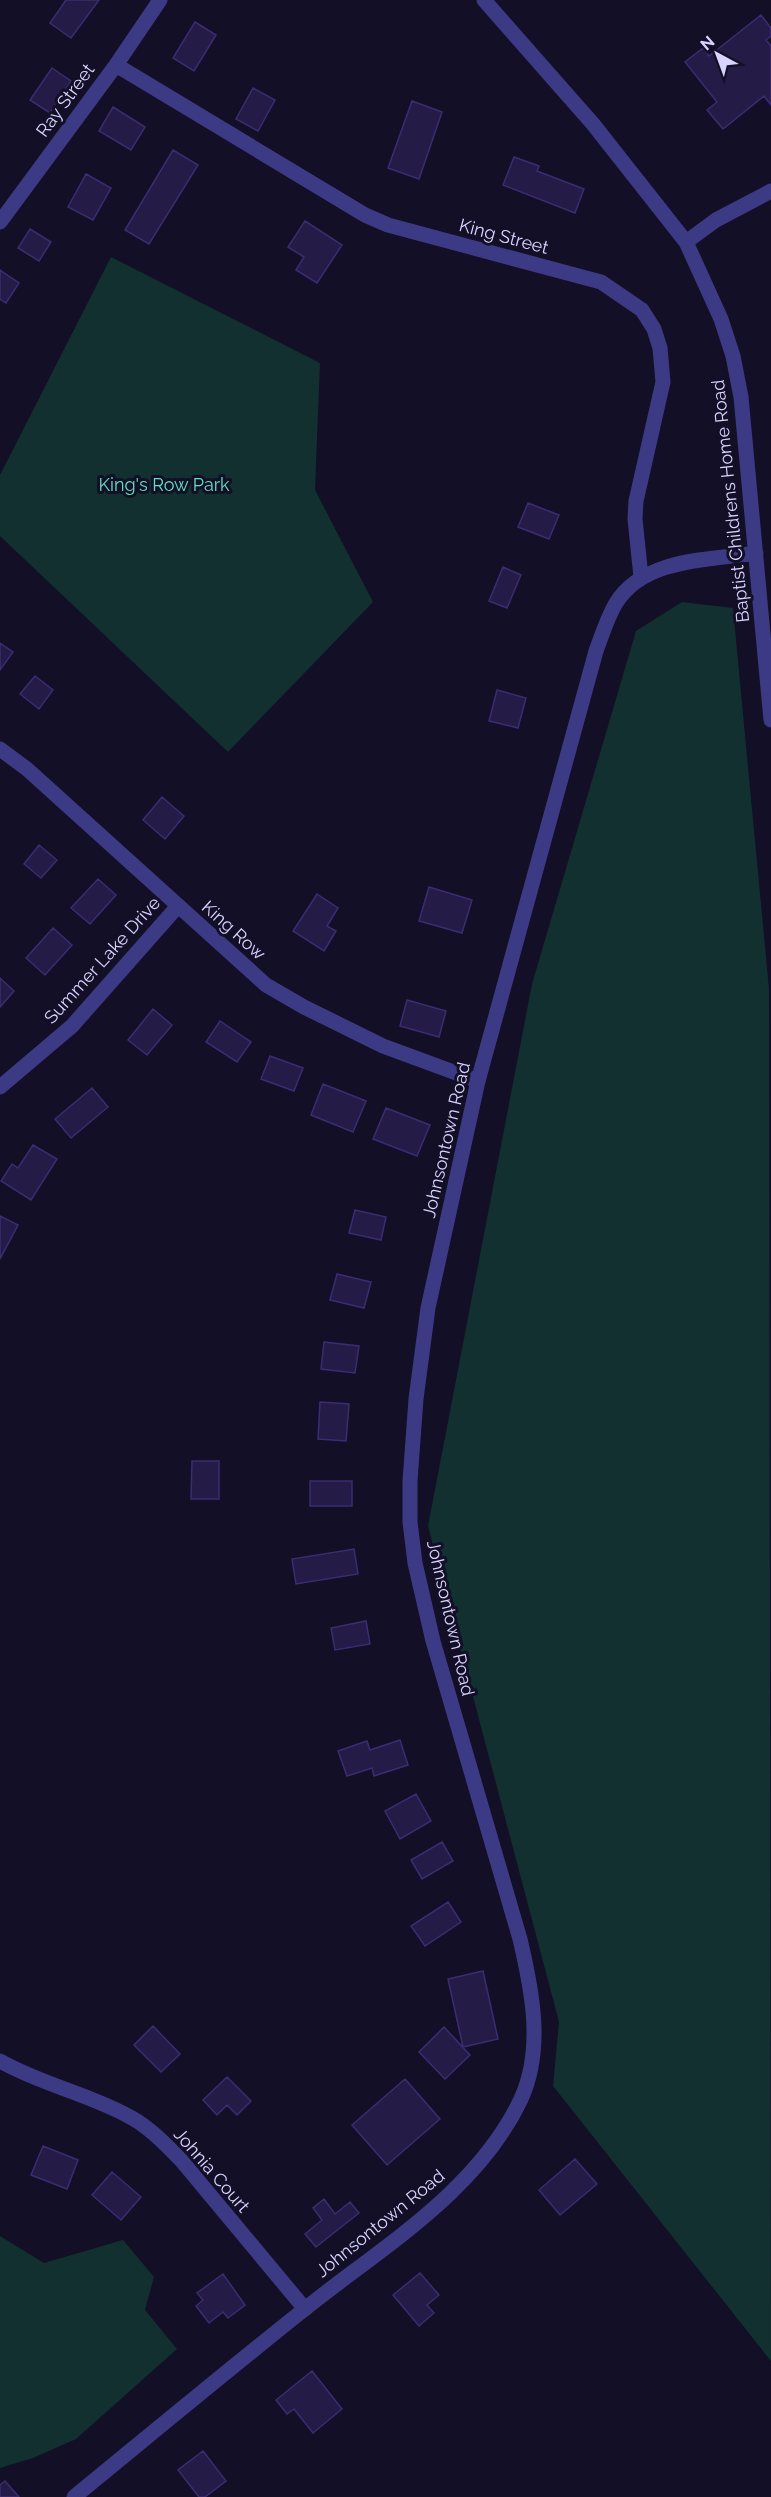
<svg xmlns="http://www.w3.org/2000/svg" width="771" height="2497" viewBox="0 0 771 2497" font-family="Raleway,sans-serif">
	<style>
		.green { fill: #12302f }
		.building { fill: #241b47; stroke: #3b2d73; stroke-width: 1.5 }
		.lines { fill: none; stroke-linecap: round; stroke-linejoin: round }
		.minor { stroke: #3d3a85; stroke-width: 15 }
		.tertiary { stroke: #3d3a85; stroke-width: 15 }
		.labels { text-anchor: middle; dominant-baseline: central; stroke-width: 6; stroke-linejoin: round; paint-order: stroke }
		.street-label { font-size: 18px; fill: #d9d4ff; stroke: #130f26 }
		.park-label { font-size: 18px; fill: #5fe0c0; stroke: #130f26 }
	</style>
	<rect width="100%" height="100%" fill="#130f26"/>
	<!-- green -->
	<path class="green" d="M111,257L320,363L315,490L373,602L228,752L0,536V475Z
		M682,602L733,608L769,989L771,2361L553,2086L559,2022L428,1526L532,984L636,631Z
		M0,2236L44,2263L123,2240L154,2277L145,2310L177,2349L76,2439L33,2458L0,2468Z"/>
	<!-- building -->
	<path class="building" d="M66,0H99L71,38L50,23Z
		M761,15L771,28V36L766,40L771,46V105L764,96L723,129L707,110L717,102L685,62L703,48L709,56Z
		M195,22L216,35L194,71L173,58Z
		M52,68L71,81L50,113L30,100Z
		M253,88L275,100L258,131L236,119Z
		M412,101L442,112L419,179L388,168Z
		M113,107L145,127L131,150L99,131Z
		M173,150L198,165L149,244L125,230Z
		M514,157L539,166L537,171L584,189L575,213L503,185Z
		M86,174L111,188L93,220L68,207Z
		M305,221L342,245L317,283L296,270L304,257L288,247Z
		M30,229L51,242L39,261L18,248Z
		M0,270L19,283L6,303L0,299Z
		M528,503L559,515L549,539L518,527Z
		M503,567L521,575L507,608L489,601Z
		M0,643L13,652L0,670Z
		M35,676L53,690L39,709L20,694Z
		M497,690L526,698L518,728L489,721Z
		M162,797L184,816L165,839L143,820Z
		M39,845L57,860L41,878L24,864Z
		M98,879L116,895L90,924L71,908Z
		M429,887L472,900L462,933L419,921Z
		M317,894L338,908L327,926L336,931L324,951L293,931Z
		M53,928L72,945L45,975L26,958Z
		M0,978L14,991L0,1007Z
		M407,1000L446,1011L439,1037L400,1026Z
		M153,1009L172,1025L147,1055L128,1040Z
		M220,1021L251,1042L237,1062L206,1042Z
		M270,1056L303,1068L294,1091L261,1079Z
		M323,1084L366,1101L353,1132L311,1115Z
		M92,1088L108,1107L71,1138L55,1119Z
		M386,1108L430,1125L417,1156L373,1139Z
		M33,1145L57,1159L31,1200L1,1181L12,1164L18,1168Z
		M355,1210L386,1217L381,1240L349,1233Z
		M0,1216L18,1225L0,1259Z
		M337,1274L371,1282L364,1308L330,1300Z
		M324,1342L359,1346L355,1373L321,1369Z
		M320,1402L349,1404L346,1441L318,1439Z
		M192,1461H219V1499H191Z
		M310,1481H352V1506H310Z
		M354,1549L358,1574L296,1584L292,1559Z
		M366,1621L370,1644L335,1650L331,1628Z
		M400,1740L408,1765L374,1776L372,1768L347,1776L338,1751L367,1741L370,1750Z
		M416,1794L431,1821L400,1839L385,1811Z
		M442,1842L453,1861L422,1879L411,1860Z
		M448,1902L461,1922L425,1946L411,1926Z
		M483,1971L498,2039L463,2047L448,1979Z
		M153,2026L180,2054L161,2072L134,2045Z
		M444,2027L470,2055L445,2079L419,2052Z
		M227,2077L251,2101L237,2115L227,2105L217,2115L203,2100Z
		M405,2079L440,2119L387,2165L352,2125Z
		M43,2146L78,2160L67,2189L31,2175Z
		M575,2159L597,2184L560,2215L539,2190Z
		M112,2172L141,2197L121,2220L92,2195Z
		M324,2199L335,2214L350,2202L359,2213L316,2247L305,2234L322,2220L313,2208Z
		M420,2273L439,2295L427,2305L434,2313L419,2326L393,2295Z
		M223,2274L245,2305L228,2318L223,2312L209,2323L196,2306L203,2300L197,2293Z
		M312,2371L342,2409L313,2433L294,2409L287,2414L276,2400Z
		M203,2451L226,2481L205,2497H199L178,2470Z
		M5,2481L19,2497H0V2485Z"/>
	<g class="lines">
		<!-- minor -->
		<path class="minor" d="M116,65L365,215L388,225L601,282L642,310L654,329L660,348L663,382L636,501L635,519L641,577
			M0,222L116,65L160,0
			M686,242L716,220L771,191
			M0,749L27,769L266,985L304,1007L383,1046L478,1081
			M0,1087L72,1026L178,906
			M0,2061C42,2085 90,2094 132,2118C150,2128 166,2145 181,2160L305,2309"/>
		<!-- tertiary -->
		<path class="tertiary" d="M484,0L593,124L686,242L721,319L733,356L741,397L771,720
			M74,2497C151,2434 228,2370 306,2308C382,2247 478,2191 521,2099C544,2049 532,1990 520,1939L433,1641L415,1563L410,1522V1481L416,1399L428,1308L478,1081L596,651C602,635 607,618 616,603C644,558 709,560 756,553"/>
	</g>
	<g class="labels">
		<!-- street labels -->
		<g class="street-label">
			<text transform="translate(65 100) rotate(-54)">Ray Street</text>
			<text transform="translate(504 236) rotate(15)">King Street</text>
			<text transform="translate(730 501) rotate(-96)">Baptist Childrens Home Road</text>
			<text transform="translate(234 930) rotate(42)">King Row</text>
			<text transform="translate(102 960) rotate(-48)">Summer Lake Drive</text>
			<text transform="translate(446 1140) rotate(-77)">Johnsontown Road</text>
			<text transform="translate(451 1618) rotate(77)">Johnsontown Road</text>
			<text transform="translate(212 2170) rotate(49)">Johnia Court</text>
			<text transform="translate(380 2223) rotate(-39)">Johnsontown Road</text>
		</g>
		<!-- park labels -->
		<g class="park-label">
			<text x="164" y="484">King's Row Park</text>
		</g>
	</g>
	<!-- north arrow -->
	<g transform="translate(717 54) rotate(319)" stroke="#130f26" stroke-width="4.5" paint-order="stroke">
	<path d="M0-4.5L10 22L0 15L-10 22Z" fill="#d9d4ff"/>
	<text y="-9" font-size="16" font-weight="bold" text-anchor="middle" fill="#d9d4ff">N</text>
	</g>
</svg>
